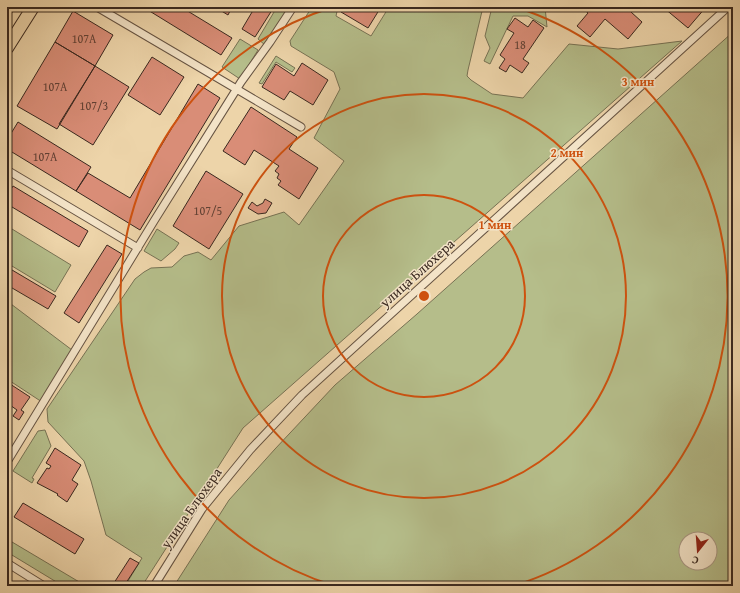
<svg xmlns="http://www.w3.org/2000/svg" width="740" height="593" viewBox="0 0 740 593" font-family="'Gentium Book Plus',serif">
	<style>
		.green { fill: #b5bd8a; stroke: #777254; fill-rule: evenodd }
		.building { fill: #d98d77; stroke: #39281f }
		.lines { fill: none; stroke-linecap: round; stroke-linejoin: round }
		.minor-casing { stroke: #665342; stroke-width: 9 }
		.primary-casing { stroke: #39281f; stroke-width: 14 }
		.minor { stroke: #f3e3c7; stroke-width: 7 }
		.primary { stroke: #edd4a9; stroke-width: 12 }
		.ring { fill: none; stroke: #ce520f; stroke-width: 2 }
		.labels { text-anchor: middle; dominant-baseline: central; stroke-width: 3; stroke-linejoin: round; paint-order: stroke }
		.number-label { font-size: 12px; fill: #614135 }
		.street-label { font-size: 14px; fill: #39281f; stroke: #f3e3c7 }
		.centre { fill: #ce520f; stroke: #f3e3c7; stroke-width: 2 }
		.ring-label { font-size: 12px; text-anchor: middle; font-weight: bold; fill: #ce520f; stroke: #f3e3c7; stroke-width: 3; stroke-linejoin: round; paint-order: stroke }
	</style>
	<rect width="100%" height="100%" fill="#edd4a9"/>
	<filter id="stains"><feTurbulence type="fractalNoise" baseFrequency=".005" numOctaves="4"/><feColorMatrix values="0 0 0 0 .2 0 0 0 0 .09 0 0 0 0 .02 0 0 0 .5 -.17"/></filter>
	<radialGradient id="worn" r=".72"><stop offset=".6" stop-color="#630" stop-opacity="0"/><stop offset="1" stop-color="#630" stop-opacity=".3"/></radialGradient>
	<!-- green -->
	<path class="green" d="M277,7H289L265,45L258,39Z
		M312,7H338L336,16L371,36L389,7H483L468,70L467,76L471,80L492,94L523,98L569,44L618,49L682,41L243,428L142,586H125L142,558L106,535L91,481L84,461L48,422L47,409L135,279L144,272L151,268L172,267L184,256L198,252L211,260L239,226L284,212L299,225L344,161L314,138L340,89L334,72L291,46L290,41Z
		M492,7H545L547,27L528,16H513L490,64L484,61L490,48L485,36Z
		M733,32V586H174L229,500L275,449L335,385L417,314ZM686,539H710V563H686Z
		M240,39L258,50L240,79L222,67Z
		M276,56L295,68L292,72L276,62L262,84L259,83Z
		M12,229L71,265L55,292L7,263V237Z
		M157,229L179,243L175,249L161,261L144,251Z
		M7,301L72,350L42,402L7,379Z
		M45,430L51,446L32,478L34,479L32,483L13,471L38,431Z
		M7,539L86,586H63L7,552Z"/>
	<!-- building -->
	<path class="building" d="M143,7H181L232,38L221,55Z
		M215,7H232L228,15Z
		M255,7H274L255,37L242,29Z
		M345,7H381L368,28L341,12Z
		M581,7H635L631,12L642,22L628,39L605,19L590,37L577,26L588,13Z
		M665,7H706L688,28L664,8Z
		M73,11L113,35L95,66L55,42Z
		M515,18L528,27L533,20L544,28L523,59L529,63L522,73L510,65L506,72L499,68L505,59L500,55L514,33L507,29Z
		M55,42L95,66L57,129L17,106Z
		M152,57L184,77L160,115L128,95Z
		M302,63L328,80L313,105L290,91L284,100L262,87L276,64L294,76Z
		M95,66L129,87L93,145L59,124Z
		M198,84L220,98L140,230L76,191L88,173L130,198Z
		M251,107L297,137L289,149L318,168L299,199L278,185L281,181L277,178L279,174L275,171L279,166L254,150L245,165L223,151Z
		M18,122L91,167L76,191L7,149V140Z
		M206,171L243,194L209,249L173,226Z
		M13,186L88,231L79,247L7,204V196Z
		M265,199L272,203L266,213L258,214L248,208L252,202L257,206L263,203Z
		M107,245L122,254L79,323L64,313Z
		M7,267L56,296L48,309L7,285Z
		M7,382L30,397L21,410L24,412L19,420L13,416L17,410L7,403Z
		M55,448L81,465L72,480L78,484L67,502L57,495L58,494L37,483L47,468L49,469L51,466L46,463Z
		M23,503L84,539L75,554L14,517Z
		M130,558L139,563L124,586H112Z"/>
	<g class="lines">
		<!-- minor casing -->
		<g class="minor-casing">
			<path id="minor" d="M97,7L301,127
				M7,170L138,248
				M7,462L154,221L241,82L270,42L293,7
				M7,563L44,586
				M154,586L202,509L250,450L302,395L728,7"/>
		</g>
		<!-- primary casing -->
		<g class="primary-casing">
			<path id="primary" d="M7,8L8,7
				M7,48L33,7"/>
		</g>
		<!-- minor -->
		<use href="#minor" class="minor"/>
		<!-- primary -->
		<use href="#primary" class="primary"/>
	</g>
	<!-- distance rings -->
	<g class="ring">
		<circle cx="424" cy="296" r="101"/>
		<circle cx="424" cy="296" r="202"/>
		<path d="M335 586A303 303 0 0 1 333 7M515 7A303 303 0 0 1 513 586"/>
	</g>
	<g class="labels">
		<!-- number labels -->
		<g class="number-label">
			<text x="84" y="38">107А</text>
			<text x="520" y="44">18</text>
			<text x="55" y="86">107А</text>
			<text x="94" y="105">107/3</text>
			<text x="45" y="156">107А</text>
			<text x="208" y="210">107/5</text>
		</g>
		<!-- street labels -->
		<g class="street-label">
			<text transform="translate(417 273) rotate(-42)">улица Блюхера</text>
			<text transform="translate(191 508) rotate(-55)">улица Блюхера</text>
		</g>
	</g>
	<circle cx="424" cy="296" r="6" class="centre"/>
	<g class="ring-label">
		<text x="638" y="86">3 мин</text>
		<text x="567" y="157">2 мин</text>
		<text x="495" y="229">1 мин</text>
	</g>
	<!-- margin -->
	<rect width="740" height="593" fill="none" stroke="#edd4a9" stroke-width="24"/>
	<rect x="8" y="8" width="724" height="577" fill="none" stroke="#39281f" stroke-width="2"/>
	<rect x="12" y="12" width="716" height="569" fill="none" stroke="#39281f"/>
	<!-- north arrow -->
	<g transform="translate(698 551) rotate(197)"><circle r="19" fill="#f3e3c7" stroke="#a99884"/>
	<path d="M0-3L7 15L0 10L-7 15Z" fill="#8f2418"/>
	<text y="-6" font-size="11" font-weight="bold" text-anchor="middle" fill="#39281f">С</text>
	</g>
	<rect width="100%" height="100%" filter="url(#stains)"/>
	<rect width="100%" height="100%" fill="url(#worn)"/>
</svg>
